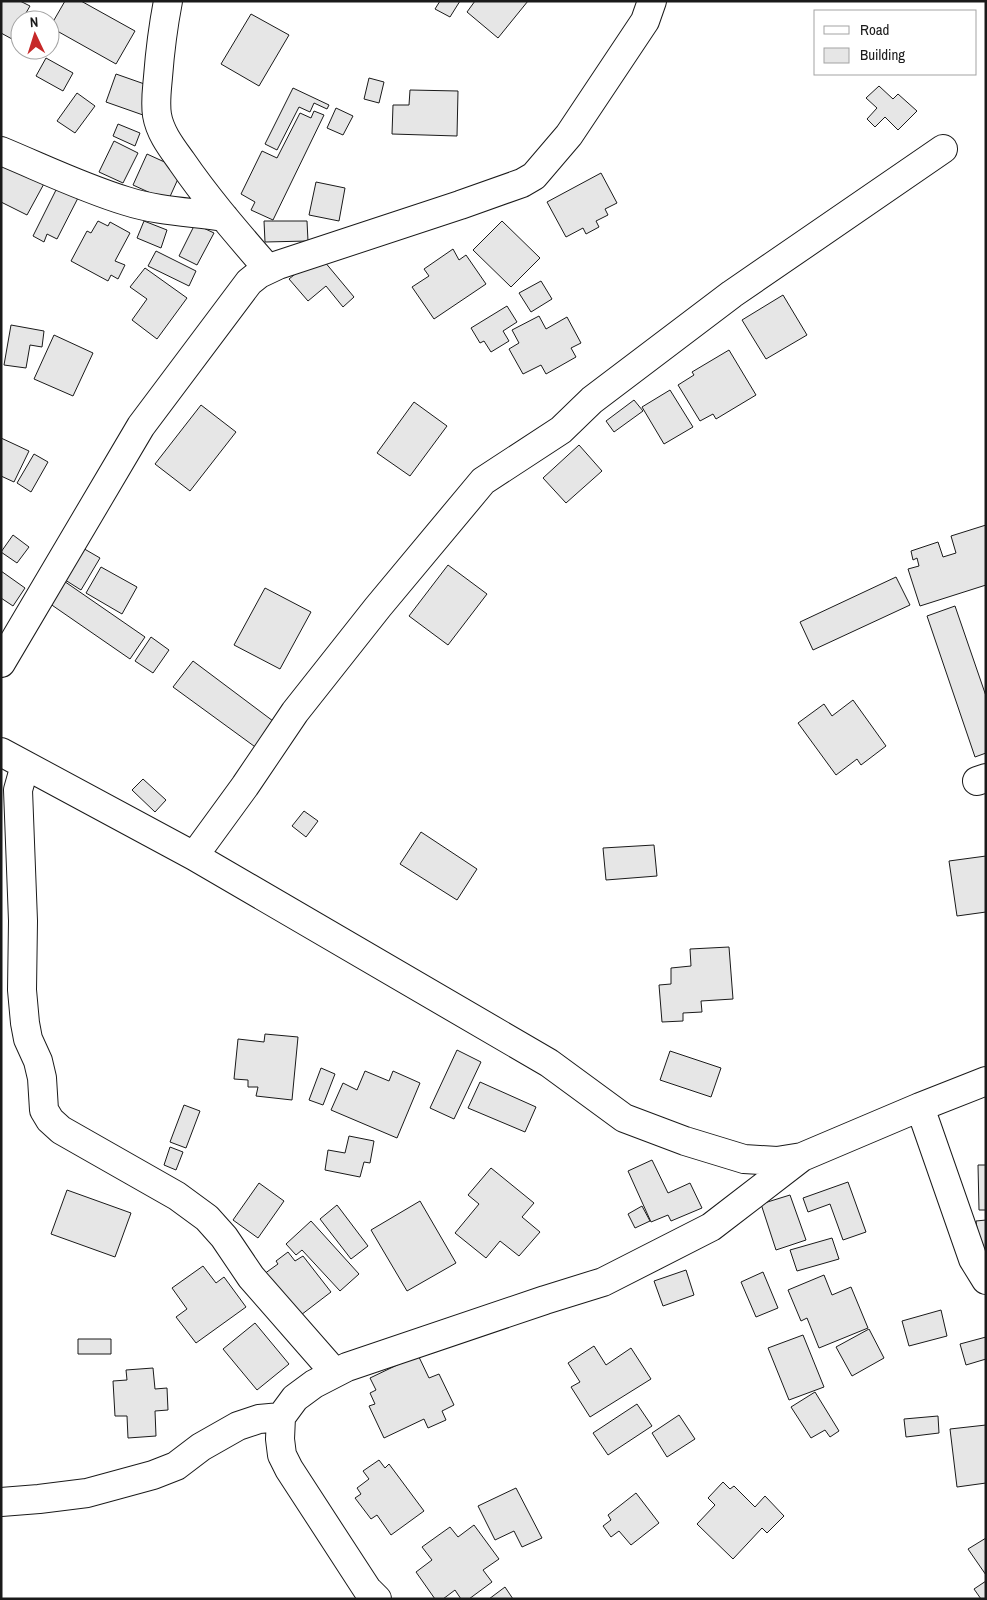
<svg xmlns="http://www.w3.org/2000/svg" width="987" height="1600" viewBox="0 0 987 1600" font-family="'Archivo Narrow',sans-serif">
	<style>
		.building { fill: #e6e6e6; stroke: #1a1a1a }
		.lines { fill: none; stroke-linecap: round; stroke-linejoin: round }
		.minor-casing { stroke: #1a1a1a; stroke-width: 30 }
		.minor { stroke: #fff; stroke-width: 28 }
	</style>
	<rect width="100%" height="100%" fill="#fff"/>
	<!-- building -->
	<path class="building" d="M1,1H20L30,6L22,20H20V24L12,39L1,33Z
		M65,1H81L135,31L116,64L50,27Z
		M440,1H460L450,17L435,9Z
		M475,1H528L498,38L467,12Z
		M251,14L289,35L259,86L221,64Z
		M46,58L73,73L63,91L36,76Z
		M116,74L153,87L143,115L106,102Z
		M369,78L384,82L379,103L364,99Z
		M879,86L893,99L898,94L917,111L898,130L885,117L875,127L867,119L877,108L866,98Z
		M293,88L329,105L327,109L314,103L310,112L299,107L277,150L265,144Z
		M410,90L458,91L457,136L392,134L393,105H409Z
		M77,93L95,106L75,133L57,121Z
		M336,108L353,116L343,135L327,128Z
		M314,111L324,115L273,220L251,210L255,202L241,194L262,151L277,158L300,113L311,118Z
		M118,124L140,133L135,146L113,136Z
		M114,141L138,153L123,183L99,172Z
		M147,154L182,170L168,201L133,185Z
		M1,157L46,180L27,215L1,202Z
		M601,173L617,203L605,209L608,215L596,221L599,227L586,234L583,228L566,237L547,202Z
		M316,182L345,188L339,221L309,215Z
		M58,186L79,196L57,239L47,234L44,242L33,236Z
		M98,221L108,226L110,222L130,233L115,261L125,265L118,279L111,275L108,281L71,261L87,231L91,233Z
		M144,221L167,230L161,248L137,238Z
		M264,221H307L308,241L265,242Z
		M502,221L540,258L511,287L473,250Z
		M195,224L214,233L197,265L179,256Z
		M453,249L459,260L466,255L486,284L434,319L412,287L429,276L424,269Z
		M156,251L196,271L189,286L148,266Z
		M319,255L354,297L343,307L326,286L308,301L289,279Z
		M145,268L187,298L157,339L132,320L147,299L130,287Z
		M541,281L552,299L531,312L519,293Z
		M783,295L807,335L766,359L742,320Z
		M507,306L517,322L503,331L509,341L491,352L484,341L480,343L471,328Z
		M539,316L546,329L567,317L581,343L571,348L576,357L546,374L541,365L523,374L509,349L519,343L512,330Z
		M11,325L44,331L42,347L30,345L26,368L4,365Z
		M54,335L93,353L73,396L34,379Z
		M729,350L756,395L716,419L713,414L700,421L678,385L694,375L692,372Z
		M670,390L693,427L664,444L642,407Z
		M634,400L643,411L614,432L606,421Z
		M414,402L447,426L410,476L377,453Z
		M201,405L236,432L190,491L155,464Z
		M1,438L29,451L14,482L1,476Z
		M579,445L602,471L566,503L543,478Z
		M34,454L48,462L31,492L17,483Z
		M986,525V585L920,606L908,569L919,566L917,558L913,560L911,551L938,542L943,557L956,553L951,536Z
		M13,535L29,547L17,563L1,552Z
		M81,547L100,558L81,590L62,578Z
		M448,565L487,594L448,645L409,616Z
		M101,567L137,587L122,614L86,593Z
		M1,571L25,588L13,606L1,598Z
		M896,577L910,605L813,650L800,622Z
		M61,579L145,637L130,659L46,601Z
		M265,588L311,612L280,669L234,645Z
		M955,606L986,696V753L975,757L927,616Z
		M151,637L169,650L153,673L135,661Z
		M193,661L277,724L258,749L173,687Z
		M853,700L886,746L861,765L857,759L836,775L798,723L824,704L832,716Z
		M143,779L166,800L155,812L132,790Z
		M304,811L318,821L306,837L292,826Z
		M421,832L477,869L457,900L400,864Z
		M654,845L657,876L606,880L603,848Z
		M986,856V912L957,916L949,861Z
		M729,947L733,999L701,1001L702,1012L683,1013V1021L662,1022L659,985L671,984V968L691,966L690,949Z
		M265,1034L298,1037L292,1100L256,1096L258,1087H248V1080L234,1079L238,1039L264,1042Z
		M457,1050L481,1062L454,1119L430,1108Z
		M670,1051L721,1068L711,1097L660,1080Z
		M321,1068L335,1074L323,1105L309,1100Z
		M365,1071L389,1081L393,1071L420,1083L397,1138L331,1110L343,1083L357,1090Z
		M480,1082L536,1107L525,1132L468,1108Z
		M184,1105L200,1111L186,1148L170,1142Z
		M349,1136L374,1141L370,1163L364,1162L360,1177L325,1170L328,1150L345,1153Z
		M170,1147L183,1152L176,1170L164,1165Z
		M652,1160L668,1193L690,1183L702,1208L671,1221L668,1215L651,1222L628,1171Z
		M978,1165H986V1210H979Z
		M491,1168L534,1203L522,1217L540,1232L519,1256L500,1241L486,1258L455,1233L479,1204L468,1195Z
		M848,1182L866,1232L843,1240L830,1204L808,1212L803,1198Z
		M259,1183L284,1201L258,1238L233,1220Z
		M67,1190L131,1213L115,1257L51,1234Z
		M790,1195L806,1240L776,1250L761,1204Z
		M420,1201L456,1263L407,1291L371,1230Z
		M337,1205L368,1246L351,1259L320,1219Z
		M642,1206L650,1221L635,1228L628,1214Z
		M986,1220V1272H983L976,1221Z
		M311,1221L359,1274L340,1291L302,1250L296,1255L286,1244Z
		M832,1238L839,1259L797,1271L790,1250Z
		M288,1252L295,1261L303,1256L331,1292L297,1318L264,1274L278,1264L276,1261Z
		M203,1266L216,1283L224,1277L246,1307L196,1343L176,1317L187,1309L172,1288Z
		M686,1270L694,1295L663,1306L654,1281Z
		M763,1272L778,1308L756,1317L741,1282Z
		M824,1275L832,1295L851,1287L868,1328L819,1348L807,1318L801,1321L788,1290Z
		M941,1310L947,1336L909,1346L902,1321Z
		M255,1323L289,1364L257,1390L223,1349Z
		M869,1329L884,1358L852,1376L836,1347Z
		M803,1335L824,1387L789,1400L768,1348Z
		M986,1337V1359L966,1365L960,1344Z
		M78,1339H111V1354H78Z
		M594,1346L606,1365L631,1348L651,1379L590,1417L571,1387L580,1382L568,1363Z
		M418,1355L429,1378L439,1374L454,1405L442,1411L446,1420L428,1428L424,1419L384,1438L369,1406L375,1404L370,1393L376,1390L370,1378Z
		M153,1368L155,1389L167,1388L168,1410L155,1411L156,1436L128,1438L127,1416H115L113,1381L127,1380L126,1370Z
		M815,1392L839,1431L830,1437L825,1430L811,1438L791,1407Z
		M637,1404L652,1426L608,1455L593,1433Z
		M679,1415L695,1439L667,1457L652,1433Z
		M938,1416L939,1433L906,1437L904,1419Z
		M986,1425V1483L957,1487L950,1429Z
		M379,1460L385,1468L389,1464L424,1511L391,1535L377,1515L371,1519L355,1498L361,1494L357,1488L369,1479L363,1471Z
		M723,1482L730,1489L734,1486L755,1507L765,1496L784,1516L767,1533L762,1528L733,1559L697,1524L715,1505L708,1498Z
		M516,1488L542,1538L522,1547L514,1531L495,1540L478,1506Z
		M636,1493L659,1523L631,1545L619,1531L611,1537L603,1526L611,1520L608,1515Z
		M474,1525L499,1559L483,1570L492,1582L469,1599H461L455,1590L443,1599H435L416,1572L432,1560L422,1547L450,1527L458,1537Z
		M986,1538V1575L968,1549Z
		M986,1581V1599H981L974,1589Z
		M505,1587L513,1599H489Z"/>
	<g class="lines">
		<!-- minor casing -->
		<g class="minor-casing">
			<path id="minor" d="M168,1C163,27 160,51 158,77C157,89 155,102 157,115C160,133 172,148 182,162C208,200 238,234 268,269
				M1,151C42,168 83,188 126,201C157,211 191,212 224,217
				M1,663L141,426L249,282L259,274L278,265L460,205L522,183L534,176L569,135L645,21L652,1
				M1,752L194,856L549,1063L624,1118L685,1141L744,1159L777,1161L802,1157L920,1107L986,1081
				M25,765L18,790L23,921L22,990L25,1023L28,1039L38,1061L42,1078L44,1110L50,1120L61,1130L177,1196L207,1218L224,1237L251,1277L335,1373
				M977,781L986,778
				M194,856L245,786L295,712L378,607L483,481L561,430L592,400L732,294L943,149
				M920,1107L973,1259L986,1280
				M1,1502L39,1499L87,1493L153,1475L176,1466L201,1447L238,1426L259,1419L281,1417
				M377,1599L367,1589L289,1469L282,1455L280,1439L281,1417L295,1398L314,1384L347,1367L545,1300L603,1282L711,1227L802,1157"/>
		</g>
		<!-- minor -->
		<use href="#minor" class="minor"/>
	</g>
	<!-- border -->
	<rect width="987" height="1600" fill="none" stroke="#1a1a1a" stroke-width="5"/>
	<!-- legend -->
	<rect x="814" y="10" width="162" height="65" fill="#ffffff" stroke="#a3a3a3"/>
	<rect x="824" y="26" width="25" height="8" fill="#ffffff" stroke="#a3a3a3"/>
	<text x="860" y="35" font-size="15" fill="#1a1a1a">Road</text>
	<rect x="824" y="48" width="25" height="15" fill="#e6e6e6" stroke="#a3a3a3"/>
	<text x="860" y="60" font-size="15" fill="#1a1a1a">Building</text>
	<!-- north arrow -->
	<g transform="translate(35 35) rotate(356)"><circle r="24" fill="#ffffff" stroke="#a3a3a3"/>
	<path d="M0-4L9 19L0 12L-9 19Z" fill="#c62828"/>
	<text y="-8" font-size="14" font-weight="bold" text-anchor="middle" fill="#1a1a1a">N</text>
	</g>
</svg>
